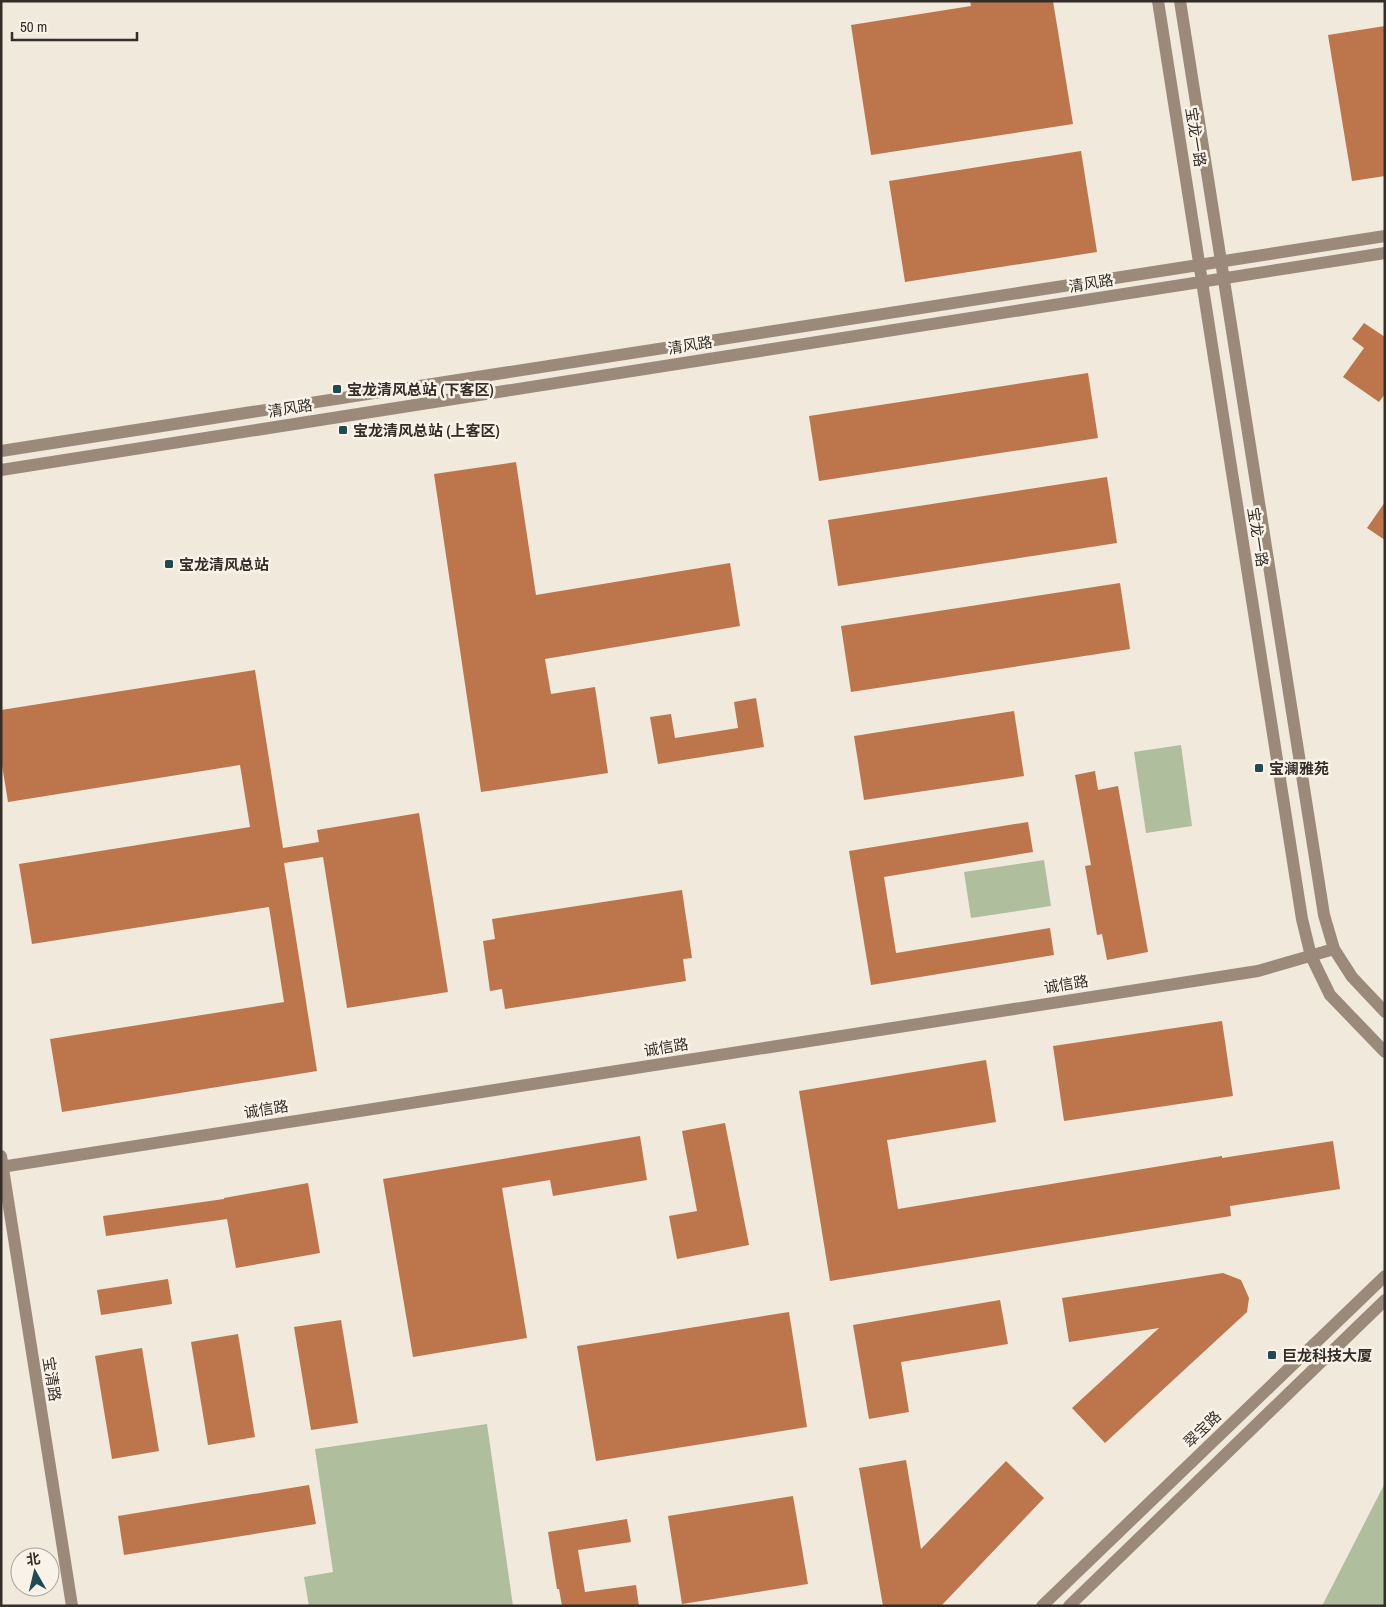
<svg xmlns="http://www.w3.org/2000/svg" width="1386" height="1607" viewBox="0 0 1386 1607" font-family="'Archivo Narrow','Noto Sans SC',sans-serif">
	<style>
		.green { fill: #afbe9d }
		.building { fill: #bd754c }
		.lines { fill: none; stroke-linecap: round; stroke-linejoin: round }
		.secondary { stroke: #9b8a7a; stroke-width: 12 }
		.poi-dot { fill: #214a53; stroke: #f8f2e8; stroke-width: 2 }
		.labels { text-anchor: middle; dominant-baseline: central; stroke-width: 5; stroke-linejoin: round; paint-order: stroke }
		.street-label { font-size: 15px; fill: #352e28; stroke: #f8f2e8 }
		.poi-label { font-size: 15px; font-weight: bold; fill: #352e28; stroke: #f8f2e8; text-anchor: start }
	</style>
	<rect width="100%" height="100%" fill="#f0e9dc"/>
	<!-- green -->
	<path class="green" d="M1181,745L1192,826L1146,833L1134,752Z
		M1044,860L1051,906L971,918L964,872Z
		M487,1424L513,1606H309L304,1577L333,1572L315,1449Z
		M1385,1483V1606H1322Z"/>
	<!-- building -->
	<path class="building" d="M970,1H1053L1073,124L871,155L851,25L971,6Z
		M1385,26V176L1352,181L1328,35Z
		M1081,151L1097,252L905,282L889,181Z
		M1364,323L1385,337V394L1379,402L1343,377L1364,348L1352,339Z
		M1088,373L1098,438L819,481L809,416Z
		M516,462L536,595L730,563L740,626L545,659L551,694L595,687L608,773L481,792L434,474Z
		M1107,477L1117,543L838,586L828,520Z
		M1385,502V540L1367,528Z
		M1120,583L1130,649L851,692L841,626Z
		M255,670L283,848L319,842L317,830L419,813L448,992L347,1008L323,857L284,863L317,1071L62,1112L50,1039L284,1002L269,907L32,944L19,864L250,827L240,765L8,802L1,759V710Z
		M756,698L764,747L658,764L650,717L671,714L675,738L738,728L734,702Z
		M1014,711L1024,776L864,800L854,736Z
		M1095,771L1098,790L1118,786L1148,952L1107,960L1102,934L1097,935L1085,866L1091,865L1075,775Z
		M1028,822L1033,852L884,877L896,953L1050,928L1054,955L871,985L849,851Z
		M682,890L692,958L683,959L686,981L505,1009L502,989L490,991L483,941L495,939L492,919Z
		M1222,1021L1233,1096L1064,1121L1053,1046Z
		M986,1060L996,1122L887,1140L898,1209L1222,1156V1158L1333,1141L1340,1189L1230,1206L1231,1216L830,1281L799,1091Z
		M725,1123L749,1245L677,1259L669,1216L697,1211L682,1131Z
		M640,1136L647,1180L553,1196L550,1180L502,1188L527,1338L413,1357L383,1179Z
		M308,1183L320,1253L236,1268L227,1219L106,1236L103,1216L224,1199V1198Z
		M1223,1273L1241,1280L1249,1298L1247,1312L1105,1443L1072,1408L1159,1328L1069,1342L1062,1298Z
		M168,1279L172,1304L101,1315L97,1290Z
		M1000,1300L1008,1344L901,1362L909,1412L869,1419L853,1325Z
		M789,1312L807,1427L596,1461L577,1346Z
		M341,1320L358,1423L311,1430L294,1327Z
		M238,1334L255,1437L208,1445L191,1342Z
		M142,1348L159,1451L112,1459L95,1356Z
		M906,1460L921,1549L1006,1461L1044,1498L941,1606H883L859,1468Z
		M309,1485L316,1524L124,1555L118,1516Z
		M793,1496L808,1584L682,1604L668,1516Z
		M627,1519L631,1542L578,1550L585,1592L636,1585L639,1606H562L559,1589H557L548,1532Z"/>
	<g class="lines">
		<!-- secondary -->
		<path class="secondary" d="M1158,1L1302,919L1311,956L1330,995L1385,1052
			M1180,1L1324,915L1334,949L1352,977L1385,1012
			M1,451L1385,236
			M1,470L1385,253
			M1,1156L72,1606
			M1,1167L1258,971L1334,949
			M1042,1606L1385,1276
			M1069,1606L1385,1300"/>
	</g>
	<!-- markers -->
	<g class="poi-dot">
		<rect x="332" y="384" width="10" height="10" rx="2.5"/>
		<rect x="338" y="425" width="10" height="10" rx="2.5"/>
		<rect x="164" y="559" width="10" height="10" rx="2.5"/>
		<rect x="1254" y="763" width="10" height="10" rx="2.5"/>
		<rect x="1267" y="1350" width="10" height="10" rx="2.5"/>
	</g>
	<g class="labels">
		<!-- street labels -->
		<g class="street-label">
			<text transform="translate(1196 137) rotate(81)">宝龙一路</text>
			<text transform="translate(1091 283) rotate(-9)">清风路</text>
			<text transform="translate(690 345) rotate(-9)">清风路</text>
			<text transform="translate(290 408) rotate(-9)">清风路</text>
			<text transform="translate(1258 537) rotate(81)">宝龙一路</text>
			<text transform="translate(1066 984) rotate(-9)">诚信路</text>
			<text transform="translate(666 1047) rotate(-9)">诚信路</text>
			<text transform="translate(266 1109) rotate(-9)">诚信路</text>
			<text transform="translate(52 1379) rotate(81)">宝清路</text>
			<text transform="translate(1202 1429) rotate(-44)">翠宝路</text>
		</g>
		<!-- poi labels -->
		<g class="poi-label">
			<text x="347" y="389">宝龙清风总站 (下客区)</text>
			<text x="353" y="430">宝龙清风总站 (上客区)</text>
			<text x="179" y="564">宝龙清风总站</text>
			<text x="1269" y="768">宝澜雅苑</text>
			<text x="1282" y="1355">巨龙科技大厦</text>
		</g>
	</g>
	<!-- border -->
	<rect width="1386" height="1607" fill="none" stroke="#352e28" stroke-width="5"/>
	<!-- north arrow -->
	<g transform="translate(35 1572) rotate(352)"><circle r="24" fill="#f8f2e8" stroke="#aaa49b"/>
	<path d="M0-4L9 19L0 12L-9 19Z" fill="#214a53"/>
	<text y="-8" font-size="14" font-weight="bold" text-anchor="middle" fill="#352e28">北</text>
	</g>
	<!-- scale -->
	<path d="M12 32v8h125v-8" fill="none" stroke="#352e28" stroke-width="2.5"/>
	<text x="20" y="32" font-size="15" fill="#352e28" stroke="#f8f2e8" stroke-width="4" paint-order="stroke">50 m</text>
</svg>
